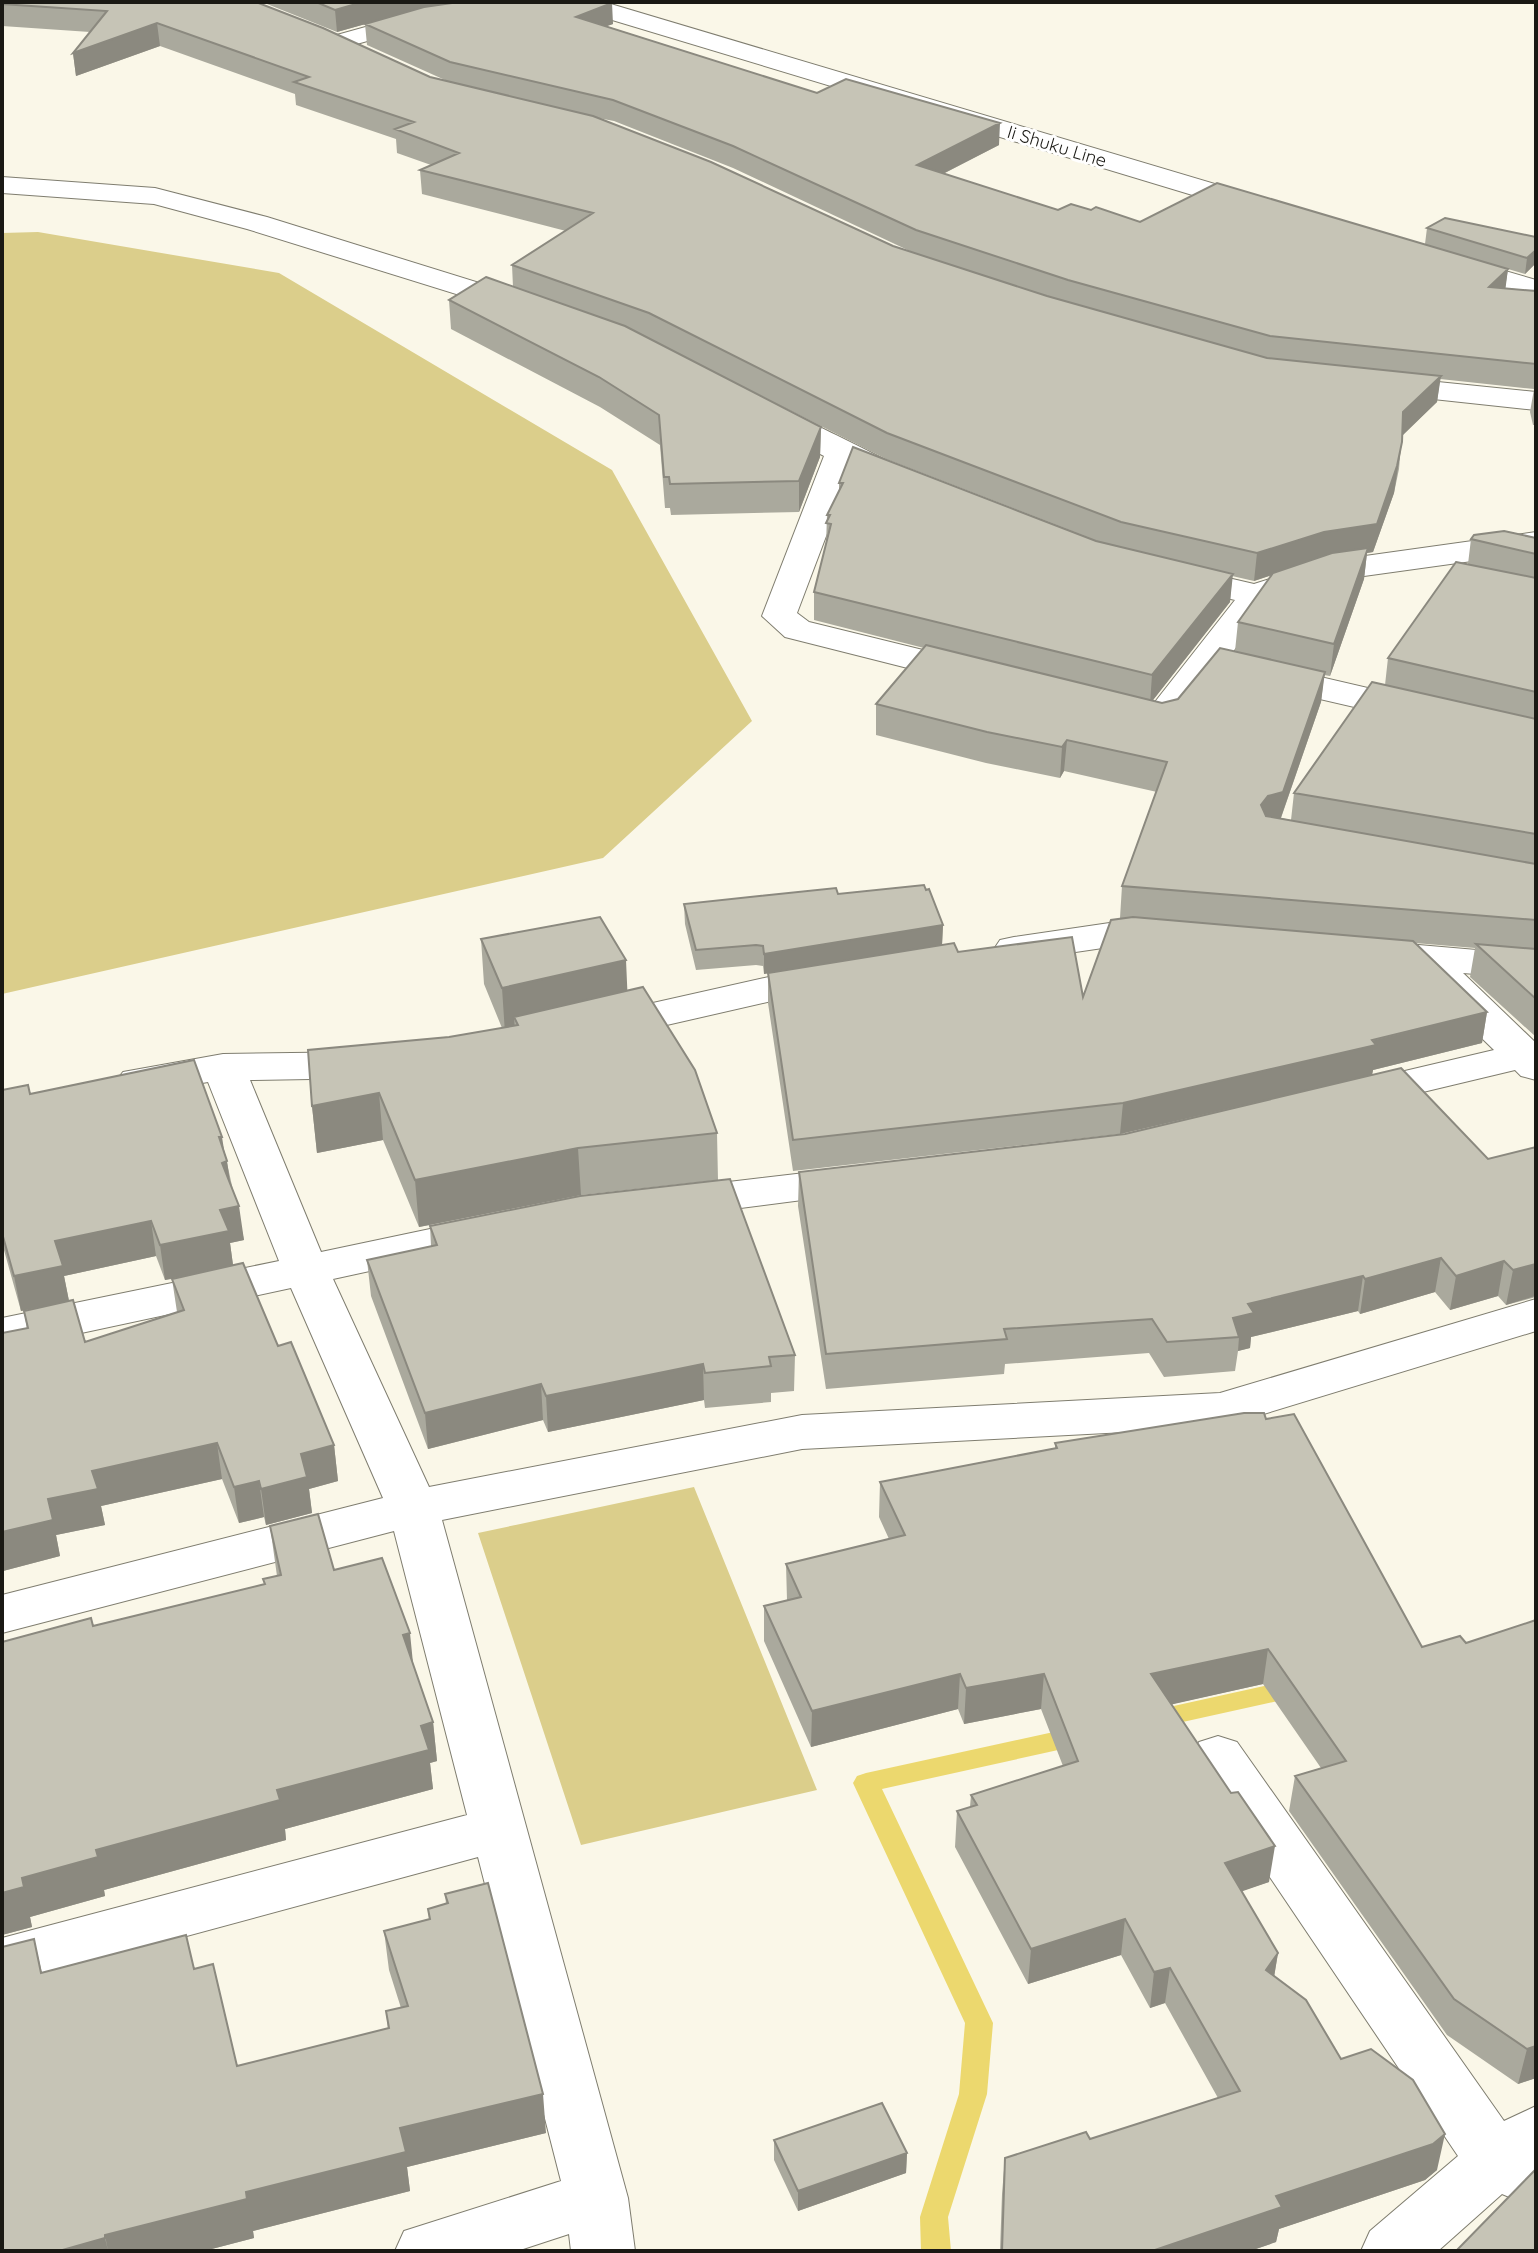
<svg xmlns="http://www.w3.org/2000/svg" width="1538" height="2253" viewBox="0 0 1538 2253" font-family="Quicksand,sans-serif">
	<style>
		.green { fill: #dbce8b }
		.lines { fill: none; stroke-linecap: round; stroke-linejoin: round }
		.stream { fill: #ecd86e; fill-rule: evenodd }
		.street-casing { stroke: #7f7d6f; stroke-width: 2 }
		.primary-casing { stroke: #7f7d6f; stroke-width: 2 }
		.street { fill: #fff; fill-rule: evenodd }
		.primary { fill: #fff; fill-rule: evenodd }
		.wall { fill: #aaa99d; fill-rule: evenodd }
		.shaded-wall { fill: #8b897f }
		.building { fill: #c6c4b6; stroke: #8b897f; stroke-width: 2 }
		.labels { text-anchor: middle; dominant-baseline: central; stroke-width: 6; stroke-linejoin: round; paint-order: stroke }
		.far-street-label { font-size: 18px; fill: #1a1914; stroke: #fff }
	</style>
	<rect width="100%" height="100%" fill="#faf7e8"/>
	<!-- green -->
	<path class="green" d="M38,232L279,273L612,470L752,721L603,858L2,994V233Z
		M694,1487L817,1790L581,1845L478,1533Z"/>
	<g class="lines">
		<!-- stream -->
		<path class="stream" d="M1296,1679L1305,1681L1308,1688L1305,1695L1151,1729L1142,1727L1139,1720L1142,1713L1151,1711Z
			M1081,1726L1090,1729L1093,1736L1090,1743L882,1789L993,2023L987,2094L948,2217L951,2251H921L920,2217L959,2094L965,2023L853,1783L857,1776L866,1773Z"/>
		<!-- street casing -->
		<g class="street-casing">
			<path id="street" d="M481,2H542L539,7L530,9L425,25L335,50L326,48L323,43L326,38L423,11Z
				M2,177L155,188L267,217L537,301L542,307L537,313L527,316L517,313L247,229L154,204L2,193Z
				M1379,376L1536,392V410L1368,392L1364,385L1368,378Z
				M768,405L779,407C798,417 915,472 920,480L916,487L904,490L892,487L851,470L797,613L809,622L984,665L989,673L984,681L971,684L785,637L762,616L824,456L757,421L752,414L757,407Z
				M1536,532V552L1328,581L1268,602L1230,656L1536,727V749L1216,675C1204,690 1178,732 1158,731C1144,729 1128,723 1114,720L1109,712L1114,704L1127,701L1151,707L1235,600L1160,582L1155,575L1160,568L1172,565L1254,584L1322,562Z
				M1130,920L1178,926L1184,935L1178,944L1164,947L1130,944L1014,961L1000,958L994,949L1000,940L1014,937Z
				M1372,941L1536,955V979L1463,973L1536,1043V1080L1521,1076L1515,1070L1356,1108L1341,1104L1334,1095L1341,1086L1494,1050L1428,986L1422,977L1427,970L1358,962L1352,953L1358,944Z
				M827,964L842,967L848,976L842,985L601,1040L586,1036L580,1027L586,1018Z
				M368,1052L383,1056L389,1065L383,1074L368,1078L250,1080L321,1252L487,1217L503,1222L510,1232L503,1242L333,1279L429,1487L802,1415L1220,1393L1536,1299V1331L1221,1427L802,1449L442,1520L628,2198L635,2251H571L569,2234L517,2251H395L404,2231L561,2181L478,1857L2,1986V1938L467,1815L394,1531L2,1633V1595L383,1498L291,1288L2,1350V1318L279,1261L208,1082L138,1094L123,1090L116,1081L123,1072L223,1054Z
				M856,1167L872,1171L878,1181L872,1191L678,1216L662,1212L655,1202L662,1192L678,1188Z
				M1218,1736L1237,1742L1504,2121L1536,2106V2208L1502,2194L1438,2251H1361L1370,2231L1458,2156L1199,1772L1190,1757L1199,1742Z"/>
		</g>
		<!-- primary casing -->
		<g class="primary-casing">
			<path id="primary" d="M566,2H604L1272,201L1276,207L1272,213L1262,215L1252,213L569,7Z
				M1450,255L1536,280V298L1440,270L1436,264L1440,258Z"/>
		</g>
		<!-- street -->
		<use href="#street" class="street"/>
		<!-- primary -->
		<use href="#primary" class="primary"/>
	</g>
	<!-- wall -->
	<path class="wall" d="M2,2H256L430,77L445,80L367,45L365,24L337,32L262,2H609L613,24L606,26L817,93L999,145L943,174L1058,210H1091L1140,222L1425,244L1427,228L1536,237V263L1525,274L1508,269L1505,288L1536,291V425H1533L1530,412L1534,389L1440,379L1437,402L1402,435L1399,469L1394,493L1373,552L1367,553L1364,579L1330,676L1324,675L1321,702L1281,818L1291,820L1294,793L1385,685L1388,658L1468,564L1471,539L1536,538V1037L1470,977L1475,948L1415,943L1487,1012L1482,1043L1373,1070L1372,1075L1488,1159L1536,1147V1297L1506,1305L1498,1296L1450,1310L1435,1292L1360,1314L1358,1311L1251,1337L1250,1348L1238,1351L1235,1371L1164,1377L1149,1353L1005,1364L1004,1374L826,1389L798,1206L799,1172L1125,1134L1371,1076L1120,1134L793,1171L768,1003V973L764,974L763,966L756,965L696,970L685,924L684,904L838,894L943,925L942,945L958,952L1083,997L1123,919L1120,918L1122,886L1157,792L1064,771L1060,778L986,763L876,735V704L924,648L814,620V592L826,545L827,515L839,491V483L853,447L1101,542L886,459L643,336L821,427L820,457L799,512L671,515L670,508H665L660,445L600,407L451,329L449,300L513,287L512,265L566,231L422,194L420,170L431,165L397,153L396,139L296,105L295,94L160,46L76,76L73,53L90,32L2,26ZM598,118L614,121L733,168L914,253L893,246ZM1272,575L1238,622L1235,651L1178,699L1162,703L1152,701L1230,602L1232,576L1254,581Z
		M481,939L627,990L717,1133L718,1180L581,1195L419,1227L383,1140L317,1153L312,1106L449,1037L502,1028L484,984Z
		M2,1090L30,1094L225,1154L244,1240L230,1243L233,1265L278,1346L334,1445L338,1481L309,1489L312,1513L266,1525L264,1517L239,1523L222,1479L101,1506L105,1525L56,1535L60,1556L3,1571L2,1333L27,1329L24,1311L85,1342L177,1312L172,1279L165,1280L156,1256L64,1276L69,1301L21,1311L2,1243Z
		M430,1226L795,1355L794,1391L771,1393V1402L705,1408L704,1400L548,1432L543,1420L428,1449L371,1296L367,1260L431,1246Z
		M1266,1419L1422,1647L1466,1643L1536,2078L1518,2084L1447,2035L1289,1811L1295,1776L1321,1768L1263,1684L1172,1704L1269,1882L1241,1891L1278,1953L1274,1977L1341,2059L1437,2170L1425,2180L1279,2229L1276,2242L1250,2251H1000L1002,2194L1005,2158L1090,2139L1218,2098L1165,2003L1150,2008L1121,1955L1028,1984L955,1847L957,1811L970,1807L971,1795L1063,1766L1041,1709L964,1724L958,1709L811,1747L764,1641V1606L787,1600L786,1564L889,1539L879,1517L880,1482L1055,1448V1443Z
		M270,1526L334,1570L413,1664L433,1722L437,1761L430,1763L433,1789L285,1829L286,1840L104,1890L105,1896L30,1917L32,1927L2,1935L93,1626L264,1585L263,1579L277,1576Z
		M445,1894L546,2133L407,2167L410,2191L253,2231L254,2238L204,2251H2L34,1939L42,1973L194,1969L237,2066L388,2029L386,2011L401,2008L389,1970L384,1931L429,1919L428,1909L446,1904Z
		M774,2140L907,2153L906,2173L798,2211L774,2160Z"/>
	<!-- shaded-wall -->
	<path class="shaded-wall" d="M363,2H462L423,8L337,32L335,10Z
		M612,3L613,24L576,37V17Z
		M157,23L160,46L76,76L73,53Z
		M1000,123L999,145L917,187V165Z
		M1536,250V263L1525,274L1527,258Z
		M1508,269L1505,292L1489,287Z
		M1441,376L1437,402L1400,438L1403,412Z
		M821,427L820,457L799,512V481Z
		M1402,442L1394,493L1373,552L1367,553L1364,579L1330,676L1334,644L1321,559L1254,581L1257,553Z
		M1233,574L1230,602L1150,704L1152,675Z
		M1325,672L1321,702L1279,823L1264,827L1261,805Z
		M1067,740L1064,771L1060,778L1062,747Z
		M943,925L942,945L764,974V954Z
		M626,960L628,1005L514,1017L515,1031L505,1033L502,988Z
		M1487,1012L1482,1043L1373,1070L1372,1075L1120,1134L1123,1103Z
		M379,1093L383,1140L317,1153L312,1106Z
		M219,1137H222L226,1162L227,1161L232,1196L227,1198Z
		M578,1148L581,1195L419,1227L415,1180Z
		M239,1206L244,1240L230,1243L233,1265L165,1280L160,1245L220,1210Z
		M151,1221L156,1256L64,1276L69,1301L21,1311L14,1276L55,1241Z
		M1441,1258L1435,1292L1360,1314L1365,1279Z
		M1504,1261L1498,1296L1450,1310L1456,1276Z
		M1536,1264L1535,1296L1506,1305L1513,1270Z
		M1363,1276L1358,1311L1251,1337L1250,1348L1238,1351L1239,1337L1233,1318L1248,1304Z
		M703,1364L704,1400L548,1432L546,1396Z
		M541,1384L543,1420L428,1449L425,1413Z
		M217,1443L222,1479L101,1506L105,1525L56,1535L60,1556L3,1571L2,1532L48,1499L92,1471Z
		M334,1445L338,1481L309,1489L312,1513L266,1525L261,1489L301,1454Z
		M259,1481L264,1517L239,1523L234,1487Z
		M410,1633L414,1673L403,1635Z
		M1268,1649L1263,1684L1147,1710L1151,1674Z
		M960,1674L958,1709L811,1747L812,1711Z
		M1044,1674L1041,1709L964,1724L966,1688Z
		M433,1722L437,1761L430,1763L433,1789L285,1829L286,1840L104,1890L105,1896L30,1917L32,1927L2,1935V1893L22,1878L96,1850L277,1790L421,1726Z
		M1275,1846L1269,1882L1220,1899L1225,1863Z
		M1125,1919L1121,1955L1028,1984L1031,1949Z
		M1278,1953L1272,1989L1266,1970Z
		M1170,1968L1165,2003L1150,2008L1154,1972Z
		M1536,2046V2078L1518,2084L1527,2049Z
		M543,2094L546,2133L407,2167L410,2191L253,2231L254,2238L204,2251H108L105,2235L246,2192L400,2128Z
		M1445,2134L1437,2170L1425,2180L1279,2229L1276,2242L1250,2251H1152L1276,2196Z
		M907,2153L906,2173L798,2211V2191Z
		M105,2238L108,2251H59Z"/>
	<!-- building -->
	<path class="building" d="M2,2H256L323,28L430,77L593,116L711,162L893,246L1047,296L1267,358L1441,376L1403,412L1402,442L1397,466L1377,524L1324,532L1257,553L1121,522L887,433L649,313L512,265L593,213L420,170L459,153L395,129L414,122L294,82L309,77L157,23L73,53L107,11L2,4Z
		M316,2H363L335,10Z
		M459,2H609L612,3L576,17L817,93L846,79L1000,123L917,165L1058,210L1071,204L1091,210L1096,207L1140,222L1217,183L1508,269L1489,287L1536,291V364L1270,336L1068,280L916,230L733,146L613,100L450,62L365,24L424,7Z
		M1445,218L1536,237V250L1527,258L1427,228Z
		M486,277L625,326L821,427L799,481L670,484L669,477H664L659,415L599,377L449,300Z
		M853,447L1096,541L1233,574L1152,675L814,592L831,524L826,523L830,515H827L843,483H839Z
		M1504,531L1536,538V554L1471,539L1474,535Z
		M1368,548L1334,644L1238,622L1273,573L1332,553Z
		M1456,562L1536,578V692L1388,658Z
		M926,645L1162,703L1178,699L1220,648L1325,672L1283,792L1268,796L1261,805L1266,816L1536,864V920L1122,886L1167,762L1067,740L1062,747L987,732L876,704Z
		M1372,682L1536,719V834L1294,793Z
		M924,885L926,890L929,889L943,925L764,954L763,946L756,945L696,950L684,904L836,888L838,894Z
		M600,917L626,960L502,988L481,939Z
		M1133,917L1413,941L1487,1012L1372,1040L1376,1045L1123,1103L793,1140L768,973L954,943L958,952L1072,937L1083,997L1111,920Z
		M1476,944L1536,949V999Z
		M643,987L695,1070L717,1133L578,1148L415,1180L379,1093L312,1106L308,1050L449,1037L518,1025L514,1017Z
		M194,1060L222,1137H219L227,1161L222,1163L239,1206L220,1210L229,1231L160,1245L151,1221L55,1241L63,1266L14,1276L2,1233V1090L28,1085L30,1094Z
		M1401,1068L1488,1159L1536,1147V1264L1513,1270L1504,1261L1456,1276L1441,1258L1365,1279L1363,1276L1248,1304L1254,1313L1233,1318L1239,1337L1167,1342L1152,1319L1004,1329L1007,1339L826,1354L799,1172L1125,1134Z
		M730,1179L795,1355L769,1357L771,1366L705,1373L703,1364L546,1396L541,1384L425,1413L367,1260L437,1245L430,1226L580,1196Z
		M243,1263L278,1346L291,1342L334,1445L301,1454L307,1477L261,1489L259,1481L234,1487L217,1443L92,1471L98,1489L48,1499L53,1520L2,1532V1333L28,1328L24,1311L73,1300L85,1342L184,1310L172,1279Z
		M1244,1413H1264L1266,1419L1294,1414L1422,1647L1460,1636L1466,1643L1536,1620V2046L1527,2049L1454,1999L1295,1776L1346,1761L1268,1649L1151,1674L1231,1793L1238,1792L1275,1846L1225,1863L1278,1953L1266,1970L1306,2000L1341,2059L1371,2049L1413,2080L1445,2134L1433,2144L1276,2196L1282,2207L1152,2251H1002L1005,2158L1086,2132L1090,2139L1240,2091L1170,1968L1154,1972L1125,1919L1031,1949L957,1811L977,1805L971,1795L1078,1761L1044,1674L966,1688L960,1674L812,1711L764,1606L801,1597L786,1564L905,1535L880,1482L1057,1448L1055,1443Z
		M318,1514L334,1570L382,1558L410,1633L403,1635L433,1722L421,1726L429,1750L277,1790L280,1800L96,1850L98,1857L22,1878L24,1887L2,1893V1642L91,1618L93,1626L265,1584L263,1579L281,1575L270,1526Z
		M488,1883L543,2094L400,2128L406,2152L246,2192L247,2199L105,2235V2238L59,2251H2V1947L34,1939L41,1973L186,1935L194,1969L213,1964L237,2066L389,2028L386,2011L408,2006L384,1931L430,1919L428,1909L448,1903L445,1894Z
		M882,2103L907,2153L798,2191L774,2140Z
		M1536,2169V2251H1456Z"/>
	<g class="labels">
		<!-- far-street labels -->
		<g class="far-street-label">
			<text transform="translate(1057 146) rotate(17)">Ii Shuku Line</text>
		</g>
	</g>
	<!-- border -->
	<rect width="1538" height="2253" fill="none" stroke="#1a1914" stroke-width="8"/>
</svg>
